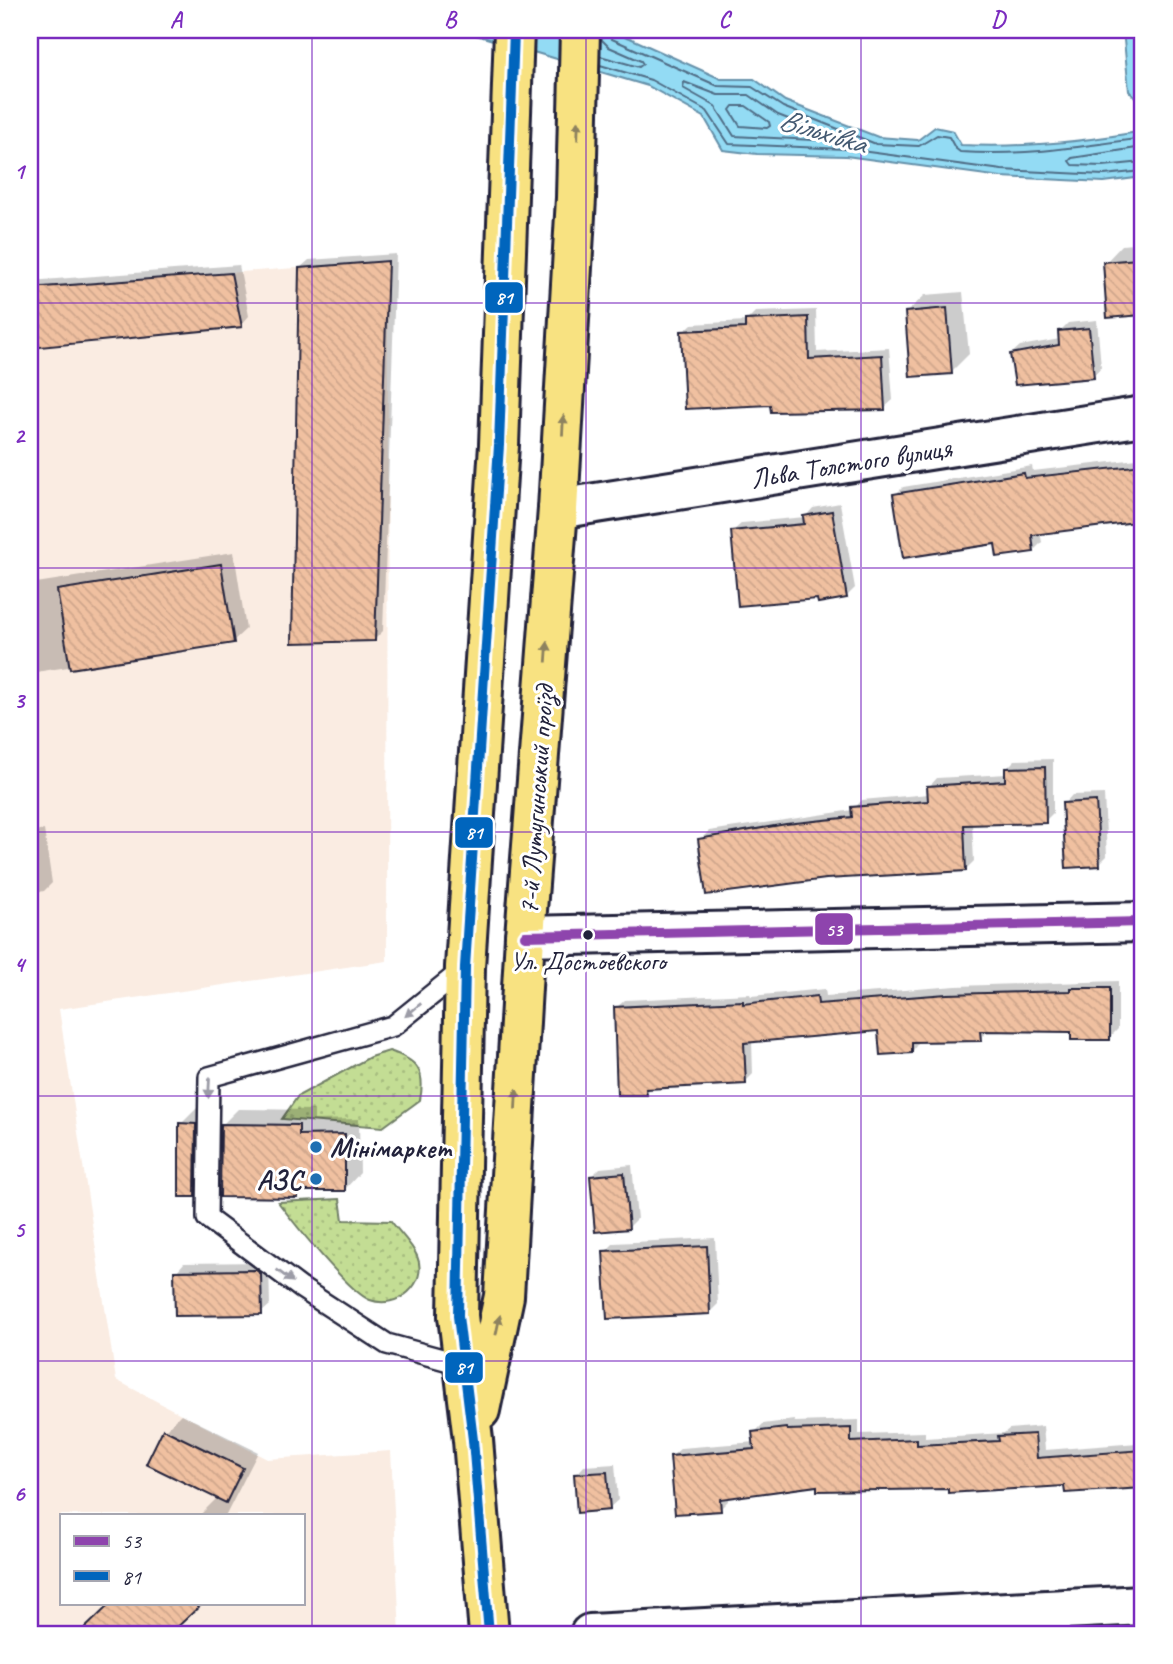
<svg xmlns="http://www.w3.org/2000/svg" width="1173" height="1664" viewBox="0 0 1173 1664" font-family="Caveat,sans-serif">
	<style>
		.built { fill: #faece2; fill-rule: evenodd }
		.grass { fill: url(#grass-dots); stroke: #728068; stroke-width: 2 }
		.water { fill: #93dbf4; stroke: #6691aa; stroke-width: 2 }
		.shadow { fill: #0003 }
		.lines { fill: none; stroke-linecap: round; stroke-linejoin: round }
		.shore { stroke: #4f6c85; stroke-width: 2 }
		.building { fill: url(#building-back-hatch); stroke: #22223b; stroke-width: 2 }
		.service-casing { stroke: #22223b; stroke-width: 24 }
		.minor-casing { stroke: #22223b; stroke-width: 44 }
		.primary-casing { stroke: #22223b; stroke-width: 44 }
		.service { stroke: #fff; stroke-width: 19 }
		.minor { stroke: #fff; stroke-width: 38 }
		.primary { stroke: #f8e281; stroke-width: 38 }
		.bus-1-casing { stroke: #fff; stroke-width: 16 }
		.bus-2-casing { stroke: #fff; stroke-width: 16 }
		.bus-1 { stroke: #8e44ad; stroke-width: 10 }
		.bus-2 { stroke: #0065bd; stroke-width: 10 }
		.oneway { fill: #8d825e }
		.oneway2 { fill: #9c9ca7 }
		.grid { fill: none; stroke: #7b2cbf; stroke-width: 2; stroke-opacity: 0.55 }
		.bus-dot { fill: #22223b; stroke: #fff; stroke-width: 2.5 }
		.poi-dot { fill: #1f6fb2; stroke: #fff; stroke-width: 2.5 }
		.labels { text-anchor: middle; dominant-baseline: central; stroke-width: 6; stroke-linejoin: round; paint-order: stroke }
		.bus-label { font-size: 26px; fill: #22223b; stroke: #fff }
		.street-label { font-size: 28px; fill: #22223b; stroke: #fff }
		.poi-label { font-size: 28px; font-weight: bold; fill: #22223b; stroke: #fff; text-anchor: start }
		.water-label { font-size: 30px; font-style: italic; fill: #445a72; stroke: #fff }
		.line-badge { stroke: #fff; stroke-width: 2.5 }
		.badge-label { font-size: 19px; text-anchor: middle; font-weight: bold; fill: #fff }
		.neatline { fill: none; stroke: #7b2cbf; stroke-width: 2.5 }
		.grid-label { font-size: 23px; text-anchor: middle; font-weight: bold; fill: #7b2cbf }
	</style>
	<defs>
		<pattern id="grass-dots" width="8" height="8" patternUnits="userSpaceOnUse" patternTransform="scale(1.75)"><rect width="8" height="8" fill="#c3dd94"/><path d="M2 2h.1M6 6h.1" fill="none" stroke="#a7bd80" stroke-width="1.8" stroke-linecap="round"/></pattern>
		<pattern id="building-back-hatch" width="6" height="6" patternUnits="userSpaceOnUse" patternTransform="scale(1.75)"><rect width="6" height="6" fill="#f0c0a0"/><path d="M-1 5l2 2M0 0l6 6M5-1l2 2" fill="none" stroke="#cea58b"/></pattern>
	</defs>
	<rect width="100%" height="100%" fill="#fff"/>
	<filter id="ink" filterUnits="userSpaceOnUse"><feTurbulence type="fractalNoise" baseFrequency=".0143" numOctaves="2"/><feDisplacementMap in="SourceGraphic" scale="14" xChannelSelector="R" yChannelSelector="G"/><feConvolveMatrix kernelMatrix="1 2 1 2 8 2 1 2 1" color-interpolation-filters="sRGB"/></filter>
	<g filter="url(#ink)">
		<!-- built -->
		<path class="built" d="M388,261L387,961L59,1009L116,1380L267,1459L391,1451L400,1634H30V288ZM61,1515H303V1603H61Z"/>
		<!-- grass -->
		<path class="grass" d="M389,1051C417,1060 426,1070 420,1100L383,1127L282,1119L298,1096L370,1057Z
			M340,1199L343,1220L391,1221C399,1232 412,1244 417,1256C429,1284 397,1310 370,1300C350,1293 293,1222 278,1202Z"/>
		<!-- water -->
		<path class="water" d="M459,30H606L630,38L721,79H754L785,101L878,137L918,140L935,127L953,131L961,145C1023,148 1082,142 1143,131V177L1104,182L1001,177L846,156L757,154L723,150L704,117L648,86Z
			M1123,30H1143V107L1129,91Z"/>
		<!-- shadow -->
		<path class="shadow" d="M1143,243V311L1141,314L1105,263L1122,245Z
			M396,254L383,631L375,639L300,268L309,260Z
			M239,265L249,316L241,325L30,347V281Z
			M963,292L969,354L951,372L907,312L925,295Z
			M816,310L817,352L889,348L893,400L884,408L772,403L683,332L692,324L746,321L755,312Z
			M1097,320L1101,367L1093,376L1011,354L1020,346L1060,339L1059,332L1068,323Z
			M1139,456H1143V520L1040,532L1042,542L1033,551L997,542L895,495L903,487L1032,466L1033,471L1137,459Z
			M840,503L855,588L847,596L819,597L733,531L742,523L805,517L813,508Z
			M234,552L246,629L233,641L36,672L39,692L30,702V584Z
			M1053,759V813L1045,821L972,823L974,861L965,870L700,840L709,831L853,810L862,800L929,794V787L937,778L1007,774V768L1015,760Z
			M1104,794L1107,856L1099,864L1064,804L1072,795Z
			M44,830L52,883L44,891L30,894V833Z
			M1118,981V1029L1109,1038L1072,1031L988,1029L980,1040H920L912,1052L880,1029L752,1041L753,1074L745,1082L652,1087L646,1093L616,1008L625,1000L750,994L751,996L825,989L826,996L956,986Z
			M198,1107H213L212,1178L194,1195L181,1124Z
			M238,1109L314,1110V1120L359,1119L360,1173L345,1189L304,1190L297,1196L222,1125Z
			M632,1165L637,1219L628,1228L592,1176L600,1168Z
			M715,1238L718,1304L710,1312L605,1252L614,1243Z
			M265,1262L269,1265L270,1305L261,1313L176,1272L184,1263Z
			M181,1414L258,1452L226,1515H200L218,1497L165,1430Z
			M794,1420L795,1422L859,1420V1434L925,1432V1438L1004,1433L1009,1429L1043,1426L1045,1450L1138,1443V1433L1143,1427V1487L1066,1491V1484L949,1488L818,1484L728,1496V1501L720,1509L672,1456L681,1448L755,1442L754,1433L763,1424Z
			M615,1464L618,1500L609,1508L576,1475L584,1466Z
			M113,1603H200L168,1634H82Z"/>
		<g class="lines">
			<!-- shore -->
			<path class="shore" d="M608,30V35L612,39L718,86L752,87L783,107L876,144L919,146L937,135L949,137L955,148L960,152C1026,156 1079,147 1143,138
				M600,56L639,67L643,64L641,61L609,47L601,39
				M600,65L651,80L707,111L729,144L846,149L1002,170L1104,175L1143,171
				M684,82L718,95H749L778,115L827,134L829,138L814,140L734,136L715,106L683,88Z
				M733,106H746L769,122L770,126L767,128L740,126L730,110Z
				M1143,147L1072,158L1069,161L1072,165L1103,166L1143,162"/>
		</g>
		<!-- building -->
		<path class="building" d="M1137,259L1142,315L1107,318L1103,262Z
			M388,261L375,641L292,643L299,268Z
			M231,273L242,327L30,348V288Z
			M947,308L952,374L910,377L905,312Z
			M808,317L809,359L882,355L885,410L771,412L770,405L685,409L681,331L745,328V320Z
			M1089,328L1094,378L1015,385L1010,354L1059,345L1058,331Z
			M1143,465V521L1032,535L1034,552L997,557L995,544L903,558L893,494L1024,473L1025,478Z
			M832,511L847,598L818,603L817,599L738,606L731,531L804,524L803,516Z
			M221,564L234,643L70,669L57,590Z
			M1045,767L1046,823L964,825L966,871L826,879L706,895L698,839L786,824L852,817L851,807L928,801L927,786L1005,781V768Z
			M1096,801L1100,866L1066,868L1062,803Z
			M1071,988H1110V1040H1071V1032L980,1031L981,1041L912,1042V1053L880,1055L878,1031L744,1043L746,1084L646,1089L647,1095H617L614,1007L743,1001V1004L817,996L818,1004L947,994L1071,991Z
			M179,1123L196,1124L195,1197H179Z
			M221,1124L299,1125V1135L345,1134V1191H298V1198L220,1197Z
			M624,1173L629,1229L595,1232L590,1176Z
			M707,1246L710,1314L607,1319L603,1251Z
			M256,1270L261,1274L262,1315L175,1316L174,1271Z
			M786,1428L787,1430L851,1428V1442L917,1439V1445L999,1441L998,1436L1035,1434L1037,1458L1143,1450V1488L1065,1493L1064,1486L948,1493V1489L817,1491V1486L720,1499L721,1511L675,1514L670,1456L754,1449L752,1432Z
			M163,1429L243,1468L226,1503L146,1464Z
			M607,1472L610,1510L577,1513L574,1474Z
			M111,1603H203L170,1634H79Z"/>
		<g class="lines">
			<!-- service casing -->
			<g class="service-casing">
				<path id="service" d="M464,1365L387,1344L301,1288L207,1218L209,1077L393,1026L465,968"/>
			</g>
			<!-- minor casing -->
			<g class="minor-casing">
				<path id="minor" d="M558,509L1143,416
					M525,936L1143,922
					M590,1634L1143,1605"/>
			</g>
			<!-- primary casing -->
			<g class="primary-casing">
				<path id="primary" d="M480,1410L504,1296L525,936L558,509L576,198L580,30
					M489,1634L473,1440L458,1316L465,967L499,445L514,30"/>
			</g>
			<!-- service -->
			<use href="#service" class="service"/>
			<!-- minor -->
			<use href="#minor" class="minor"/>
			<!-- primary -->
			<use href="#primary" class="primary"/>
			<!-- bus-1 casing -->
			<g class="bus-1-casing">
				<path id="bus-1" d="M525,936L1143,922"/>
			</g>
			<!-- bus-2 casing -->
			<g class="bus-2-casing">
				<path id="bus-2" d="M489,1634L473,1440L458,1316L465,967L499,445L514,30"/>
			</g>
			<!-- bus-1 -->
			<use href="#bus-1" class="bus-1"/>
			<!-- bus-2 -->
			<use href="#bus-2" class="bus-2"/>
		</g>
		<!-- one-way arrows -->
		<defs><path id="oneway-solid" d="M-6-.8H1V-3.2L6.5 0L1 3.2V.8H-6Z" transform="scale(1.75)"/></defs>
		<g class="oneway">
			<use href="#oneway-solid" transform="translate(578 130) rotate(-88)"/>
			<use href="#oneway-solid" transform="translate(563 425) rotate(-87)"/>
			<use href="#oneway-solid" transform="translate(547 652) rotate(-86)"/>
			<use href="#oneway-solid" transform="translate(516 1099) rotate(-87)"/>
			<use href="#oneway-solid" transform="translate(498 1325) rotate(-78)"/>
		</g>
		<g class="oneway2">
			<use href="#oneway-solid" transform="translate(413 1010) rotate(141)"/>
			<use href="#oneway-solid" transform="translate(209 1088) rotate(93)"/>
			<use href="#oneway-solid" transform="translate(285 1276) rotate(37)"/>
		</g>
	</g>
	<!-- grid -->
	<path class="grid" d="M312,30V1634M586,30V1634M861,30V1634M30,303H1143M30,568H1143M30,832H1143M30,1096H1143M30,1361H1143"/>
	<!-- markers -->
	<circle class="bus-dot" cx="588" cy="935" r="6"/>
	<g class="poi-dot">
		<circle cx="316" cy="1147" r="7"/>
		<circle cx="316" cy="1179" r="7"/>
	</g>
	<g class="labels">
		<!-- bus labels -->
		<g class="bus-label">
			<text x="588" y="961">Ул. Достоевского</text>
		</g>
		<!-- street labels -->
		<g class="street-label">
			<text transform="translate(851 463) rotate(-9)">Льва Толстого вулиця</text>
			<text transform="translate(536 800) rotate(-86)">7-й Лутугинський проїзд</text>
		</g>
		<!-- poi labels -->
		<g class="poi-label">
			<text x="330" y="1147">Мінімаркет</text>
			<text x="302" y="1179" text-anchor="end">АЗС</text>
		</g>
		<!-- water labels -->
		<g class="water-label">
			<text transform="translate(823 131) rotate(17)">Вільхівка</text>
		</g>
	</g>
	<g class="line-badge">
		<rect x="484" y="281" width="40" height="33" rx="7" fill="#0065bd"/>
		<rect x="454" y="816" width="40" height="33" rx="7" fill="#0065bd"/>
		<rect x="814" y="912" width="40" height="34" rx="7" fill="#8e44ad"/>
		<rect x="444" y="1351" width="40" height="33" rx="7" fill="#0065bd"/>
	</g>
	<g class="badge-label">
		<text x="504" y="304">81</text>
		<text x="474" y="839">81</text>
		<text x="834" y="936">53</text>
		<text x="464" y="1374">81</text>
	</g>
	<!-- margin -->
	<rect width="1173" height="1664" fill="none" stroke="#fff" stroke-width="77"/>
	<!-- legend -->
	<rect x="60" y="1514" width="245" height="91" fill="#ffffff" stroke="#a7a7b1" stroke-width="2"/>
	<rect x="74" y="1536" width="35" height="10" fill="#8e44ad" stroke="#a7a7b1" stroke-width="2"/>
	<text x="122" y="1548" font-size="21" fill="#22223b">53</text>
	<rect x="74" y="1571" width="35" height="10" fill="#0065bd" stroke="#a7a7b1" stroke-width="2"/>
	<text x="122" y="1584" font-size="21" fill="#22223b">81</text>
	<rect x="38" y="38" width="1096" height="1588" class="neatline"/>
	<g class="grid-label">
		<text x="176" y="27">A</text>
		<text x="450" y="27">B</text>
		<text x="724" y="27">C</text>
		<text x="998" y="27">D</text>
		<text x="19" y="179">1</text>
		<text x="19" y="443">2</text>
		<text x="19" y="708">3</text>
		<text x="19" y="972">4</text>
		<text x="19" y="1237">5</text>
		<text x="19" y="1501">6</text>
	</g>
</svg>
